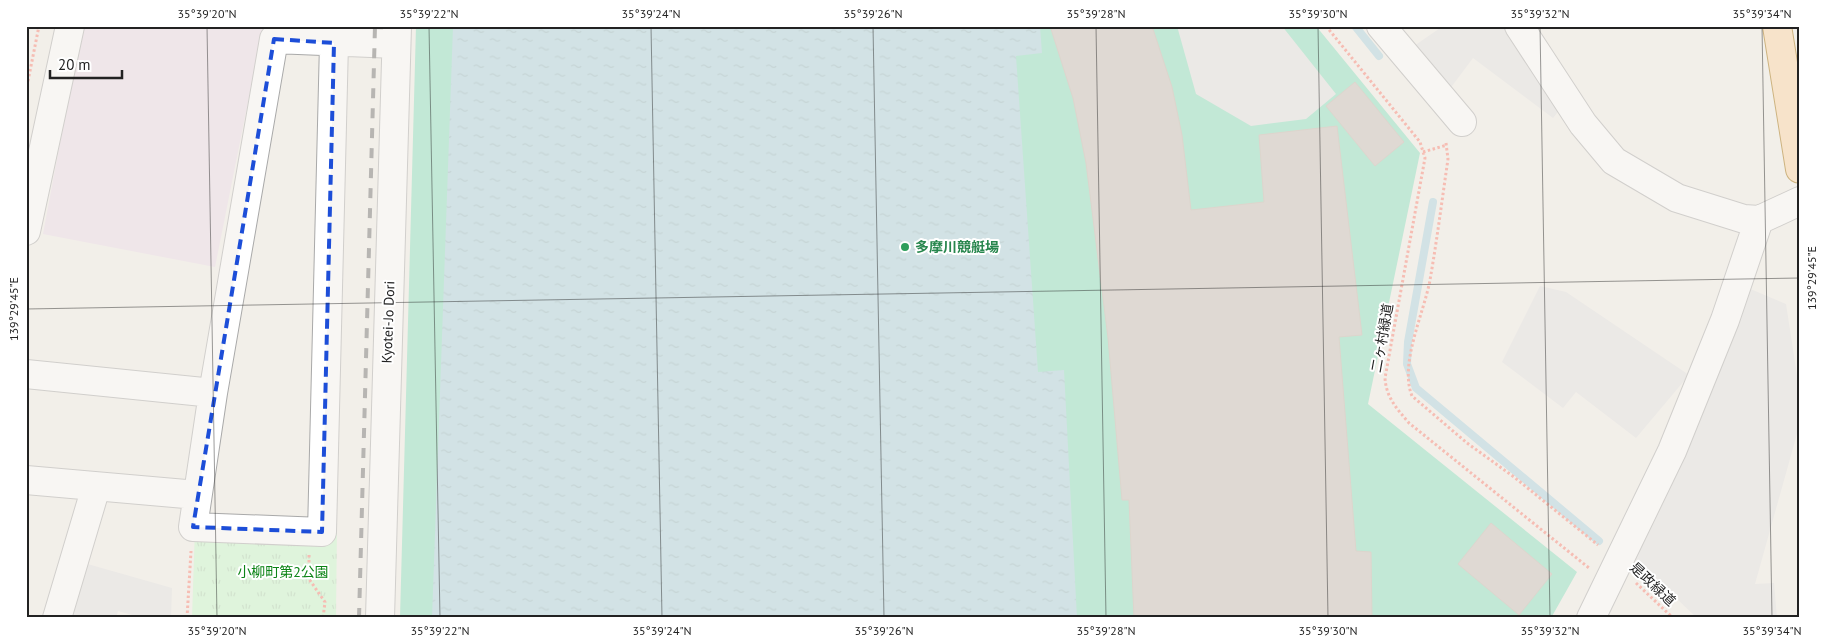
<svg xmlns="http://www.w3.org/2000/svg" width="1826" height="644" viewBox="0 0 1826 644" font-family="'PT Sans','Noto Sans JP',sans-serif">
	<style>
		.industrial { fill: #ebdbe8 }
		.park { fill: url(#park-tufts) }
		.pitch { fill: #88e0be }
		.parking { fill: #e2e2e2 }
		.water { fill: url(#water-ripples) }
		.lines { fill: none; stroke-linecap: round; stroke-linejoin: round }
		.stream { stroke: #aad3df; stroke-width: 8 }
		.building { fill: #c7bfb8; stroke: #c4b6ab }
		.minor-casing { stroke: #a9a9a9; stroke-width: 30 }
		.major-casing { stroke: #a06b00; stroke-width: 30 }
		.path { stroke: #fa8072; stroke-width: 3; stroke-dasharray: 2.5 2.5; stroke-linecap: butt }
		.minor { stroke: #fff; stroke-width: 28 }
		.major { stroke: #fcd6a4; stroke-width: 28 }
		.rail { stroke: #707070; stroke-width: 4; stroke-dasharray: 10 10; stroke-linecap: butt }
		.marked { fill: none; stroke: #1d4ed8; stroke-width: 4; stroke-dasharray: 10 6; stroke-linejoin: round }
		.ticks { fill: none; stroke: #222; stroke-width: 1; stroke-opacity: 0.45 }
		.leisure-dot { fill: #2e9e5b; stroke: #fff; stroke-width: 2 }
		.labels { text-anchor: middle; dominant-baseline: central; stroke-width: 4; stroke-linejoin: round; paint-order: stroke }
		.leisure-label { font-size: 14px; font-weight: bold; fill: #27864d; stroke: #fff; text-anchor: start }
		.street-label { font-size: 14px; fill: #222; stroke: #fff }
		.park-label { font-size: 14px; fill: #0c8416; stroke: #fff }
		.neatline { fill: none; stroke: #222; stroke-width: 2 }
		.ticks-label { font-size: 12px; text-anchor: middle; fill: #222 }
	</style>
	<defs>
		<pattern id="park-tufts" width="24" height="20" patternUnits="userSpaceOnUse" patternTransform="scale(1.25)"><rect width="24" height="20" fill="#c8facc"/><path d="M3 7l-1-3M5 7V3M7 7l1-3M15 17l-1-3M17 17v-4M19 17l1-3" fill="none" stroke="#acd6af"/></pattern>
		<pattern id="water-ripples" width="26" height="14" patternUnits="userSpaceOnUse" patternTransform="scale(1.25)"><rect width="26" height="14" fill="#aad3df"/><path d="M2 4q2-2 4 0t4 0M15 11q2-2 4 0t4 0" fill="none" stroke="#92b5bf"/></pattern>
	</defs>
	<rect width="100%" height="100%" fill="#f2efe9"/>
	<!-- industrial -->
	<path class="industrial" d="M82,26H263L215,267L43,234Z"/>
	<!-- park -->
	<path class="park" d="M337,525L336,618H192L195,526Z"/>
	<!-- pitch -->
	<path class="pitch" d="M416,26H1316L1420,153L1368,404L1577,572L1551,618H400Z"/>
	<!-- parking -->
	<path class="parking" d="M1177,26H1282L1336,94L1306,119L1251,126L1196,94Z
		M1443,26H1507L1561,108L1553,118L1473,58L1446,94L1414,46Z
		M1540,286L1566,292L1689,375L1636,438L1576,392L1563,408L1502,362Z
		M1748,288L1786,304L1800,395V423L1755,584L1774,583L1777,618H1697L1635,559Z
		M84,563L172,588L171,618H143L118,611L116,618H68Z"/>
	<!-- water -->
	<path class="water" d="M453,26H1040L1042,53L1016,56L1038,372L1064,370L1077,618H432Z"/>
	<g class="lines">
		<!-- stream -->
		<path class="stream" d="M1355,26L1379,56
			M1433,202L1408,342L1407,364L1416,388L1599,541"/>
	</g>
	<!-- building -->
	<path class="building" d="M1050,26H1152L1172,87L1182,135L1191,210L1264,202L1259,135L1337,126L1362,335L1339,337L1356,551L1371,552L1372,618H1134L1129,500H1122L1108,338L1086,163L1073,98Z
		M1355,82L1404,142L1375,166L1326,106Z
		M1491,523L1552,574L1519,615L1458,564Z"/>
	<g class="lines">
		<!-- minor casing -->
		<g class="minor-casing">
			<path id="minor" d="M1381,26L1462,122
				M1519,26L1583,124L1614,161L1677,198L1744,219L1759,220L1800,201
				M334,43L322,532L193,527L213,393L274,39L396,44
				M26,231L70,26
				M26,374L213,393
				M26,480L197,495
				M57,618L96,487
				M380,618L397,26
				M1591,618L1672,451L1725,320L1759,220"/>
		</g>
		<!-- major casing -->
		<g class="major-casing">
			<path id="major" d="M1777,26L1800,169"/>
		</g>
		<!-- path -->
		<path class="path" d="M1326,26L1420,142L1425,158L1385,378C1386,397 1397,409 1409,423L1589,568
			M26,91L39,26
			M1446,143L1448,159C1442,200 1437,240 1430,280C1424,313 1399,364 1412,396L1467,443L1514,477L1598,545
			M1423,152L1447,145
			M309,555V579L325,602L323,618
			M1636,583L1673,618
			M187,618L191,551"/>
		<!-- minor -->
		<use href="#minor" class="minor"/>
		<!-- major -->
		<use href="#major" class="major"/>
		<!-- rail -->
		<path class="rail" d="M359,618L375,26"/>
	</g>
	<!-- marked area -->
	<path d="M0 0H1826V644H0ZM274,39L334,43L322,532L193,527Z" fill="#f2efe9" fill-opacity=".55" fill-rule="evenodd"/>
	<path class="marked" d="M274,39L334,43L322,532L193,527Z"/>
	<!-- ticks -->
	<path class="ticks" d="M207,26L217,618M429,26L440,618M651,26L662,618M873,26L884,618M1096,26L1106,618M1318,26L1328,618M1540,26L1550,618M1762,26L1772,618M26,309L1800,278"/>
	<!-- markers -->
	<circle class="leisure-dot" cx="905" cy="247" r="5"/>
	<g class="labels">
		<!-- leisure labels -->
		<g class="leisure-label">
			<text x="915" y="247">多摩川競艇場</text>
		</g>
		<!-- street labels -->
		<g class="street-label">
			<text transform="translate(388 322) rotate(-88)">Kyotei-Jo Dori</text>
			<text transform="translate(1382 338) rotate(-80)">二ヶ村緑道</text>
			<text transform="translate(1653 584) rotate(43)">是政緑道</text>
		</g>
		<!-- park labels -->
		<g class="park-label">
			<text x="283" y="572">小柳町第2公園</text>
		</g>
	</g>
	<!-- border -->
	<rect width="1826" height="644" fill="none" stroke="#ffffff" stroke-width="55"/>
	<!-- scale -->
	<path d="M50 70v8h72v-8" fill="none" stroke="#222222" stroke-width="2.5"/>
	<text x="58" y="70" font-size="15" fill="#222222" stroke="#ffffff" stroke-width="4" paint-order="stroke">20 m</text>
	<rect x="28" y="28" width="1770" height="588" class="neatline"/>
	<g class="ticks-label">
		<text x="207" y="18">35°39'20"N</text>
		<text x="429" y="18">35°39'22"N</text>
		<text x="651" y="18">35°39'24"N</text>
		<text x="873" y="18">35°39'26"N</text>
		<text x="1096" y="18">35°39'28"N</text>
		<text x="1318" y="18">35°39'30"N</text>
		<text x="1540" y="18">35°39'32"N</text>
		<text x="1762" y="18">35°39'34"N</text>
		<text transform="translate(1812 278) rotate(-90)" y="4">139°29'45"E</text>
		<text transform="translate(14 309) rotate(-90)" y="4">139°29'45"E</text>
		<text x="217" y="635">35°39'20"N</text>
		<text x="440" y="635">35°39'22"N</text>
		<text x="662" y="635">35°39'24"N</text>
		<text x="884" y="635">35°39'26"N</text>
		<text x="1106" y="635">35°39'28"N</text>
		<text x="1328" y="635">35°39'30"N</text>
		<text x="1550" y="635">35°39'32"N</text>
		<text x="1772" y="635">35°39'34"N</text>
	</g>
</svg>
